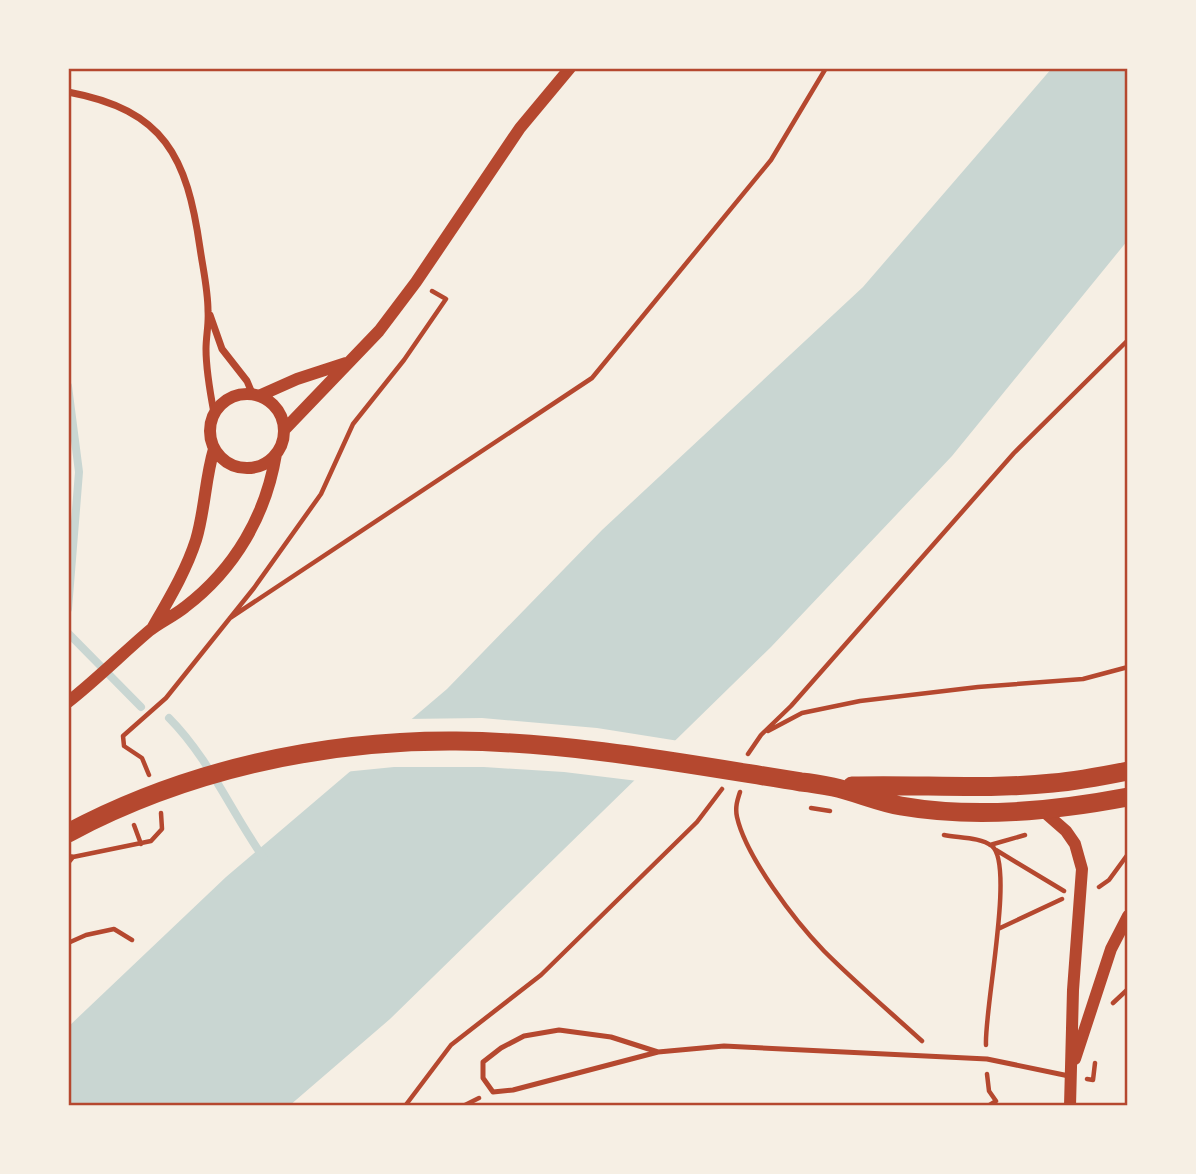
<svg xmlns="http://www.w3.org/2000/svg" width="1196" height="1174" viewBox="0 0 1196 1174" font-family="'DM Sans',sans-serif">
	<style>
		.water { fill: #c9d6d2 }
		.pier { fill: #f6efe4 }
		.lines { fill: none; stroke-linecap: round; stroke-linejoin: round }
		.stream { stroke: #c9d6d2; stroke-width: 8 }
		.path { stroke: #b5482f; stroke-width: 4.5 }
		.service { stroke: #b5482f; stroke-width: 5 }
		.minor { stroke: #b5482f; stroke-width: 7 }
		.tertiary { stroke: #b5482f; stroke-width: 12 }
		.trunk { stroke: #b5482f; stroke-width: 19 }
		.neatline { fill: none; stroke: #b5482f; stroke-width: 2.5 }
	</style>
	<rect width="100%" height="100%" fill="#f6efe4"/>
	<!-- water -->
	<path class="water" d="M1052,68H1128V240L952,456L771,647L390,1019L289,1106H68V1027L226,877L447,689L602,530L863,287Z"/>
	<!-- pier -->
	<path class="pier" d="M482,718L597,728L679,741L638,781L564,772L484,767H394L344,772L406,719Z"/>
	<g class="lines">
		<!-- stream -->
		<path class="stream" d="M68,386L79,472L68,609
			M68,633L141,707
			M169,718C208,757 231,811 263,857"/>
		<!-- path -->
		<path class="path" d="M230,618L592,378L771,160L826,68
			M768,731L802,713L860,701L978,687L1083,679L1128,667
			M748,754L761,735L791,706L1014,453L1128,340
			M149,775L142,758L124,746L123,736L166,698L254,588L321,494L353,424L404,360L446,299L432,291
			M740,792C737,801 735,808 737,817C746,857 795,921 824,951C855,982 889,1011 922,1041
			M811,808L830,811
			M134,825L141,844
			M944,835C959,838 980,837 992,846C1015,865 984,1010 986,1045
			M990,845L1025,835
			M996,850L1064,891
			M69,856L73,857L151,841L162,829L161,813
			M68,863L73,857
			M1099,887L1109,880L1128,854
			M998,929L1062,899
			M68,943L86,935L114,929L132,940
			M1113,1003L1128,989
			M987,1074L989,1091L996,1101L988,1106
			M1087,1079L1093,1080L1095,1063
			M405,1106L451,1045L541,975L697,822L722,789
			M463,1106L479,1098"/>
		<!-- service -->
		<path class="service" d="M658,1052L513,1090L493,1092L483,1078V1062L501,1048L524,1036L559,1030L611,1037L658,1052L724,1046L987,1059L1069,1076"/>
		<!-- minor -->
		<path class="minor" d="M68,92C165,110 187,157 200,248C203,269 208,290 208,311C209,324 206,336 206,349C206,370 210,392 214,413
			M210,315L222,349L247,381L252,393"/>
		<!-- tertiary -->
		<path class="tertiary" d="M210 431a37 37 0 1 1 74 0a37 37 0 1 1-74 0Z
			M261,395L297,379L346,363
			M284,430L379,331L416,282L520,128L570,68
			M153,627C169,599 186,571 196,540C205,510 205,479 214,449
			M68,702C96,680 122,654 149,631C160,622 174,616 185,607C235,569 266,515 276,454
			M1042,810L1066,831L1075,844L1082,869L1073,990L1070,1106
			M1075,1059L1111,949L1128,916"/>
		<!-- trunk -->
		<path class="trunk" d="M852,786C919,784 986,790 1053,783C1078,781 1103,776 1128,771
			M68,833C186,770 323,740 456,741C571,742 687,764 801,782C811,783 823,785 833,787C856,792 878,802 901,806C976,819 1054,811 1128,797"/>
	</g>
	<!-- border -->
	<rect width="1196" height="1174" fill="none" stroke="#f6efe4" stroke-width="140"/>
	<rect x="70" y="70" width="1056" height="1034" class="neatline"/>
</svg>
